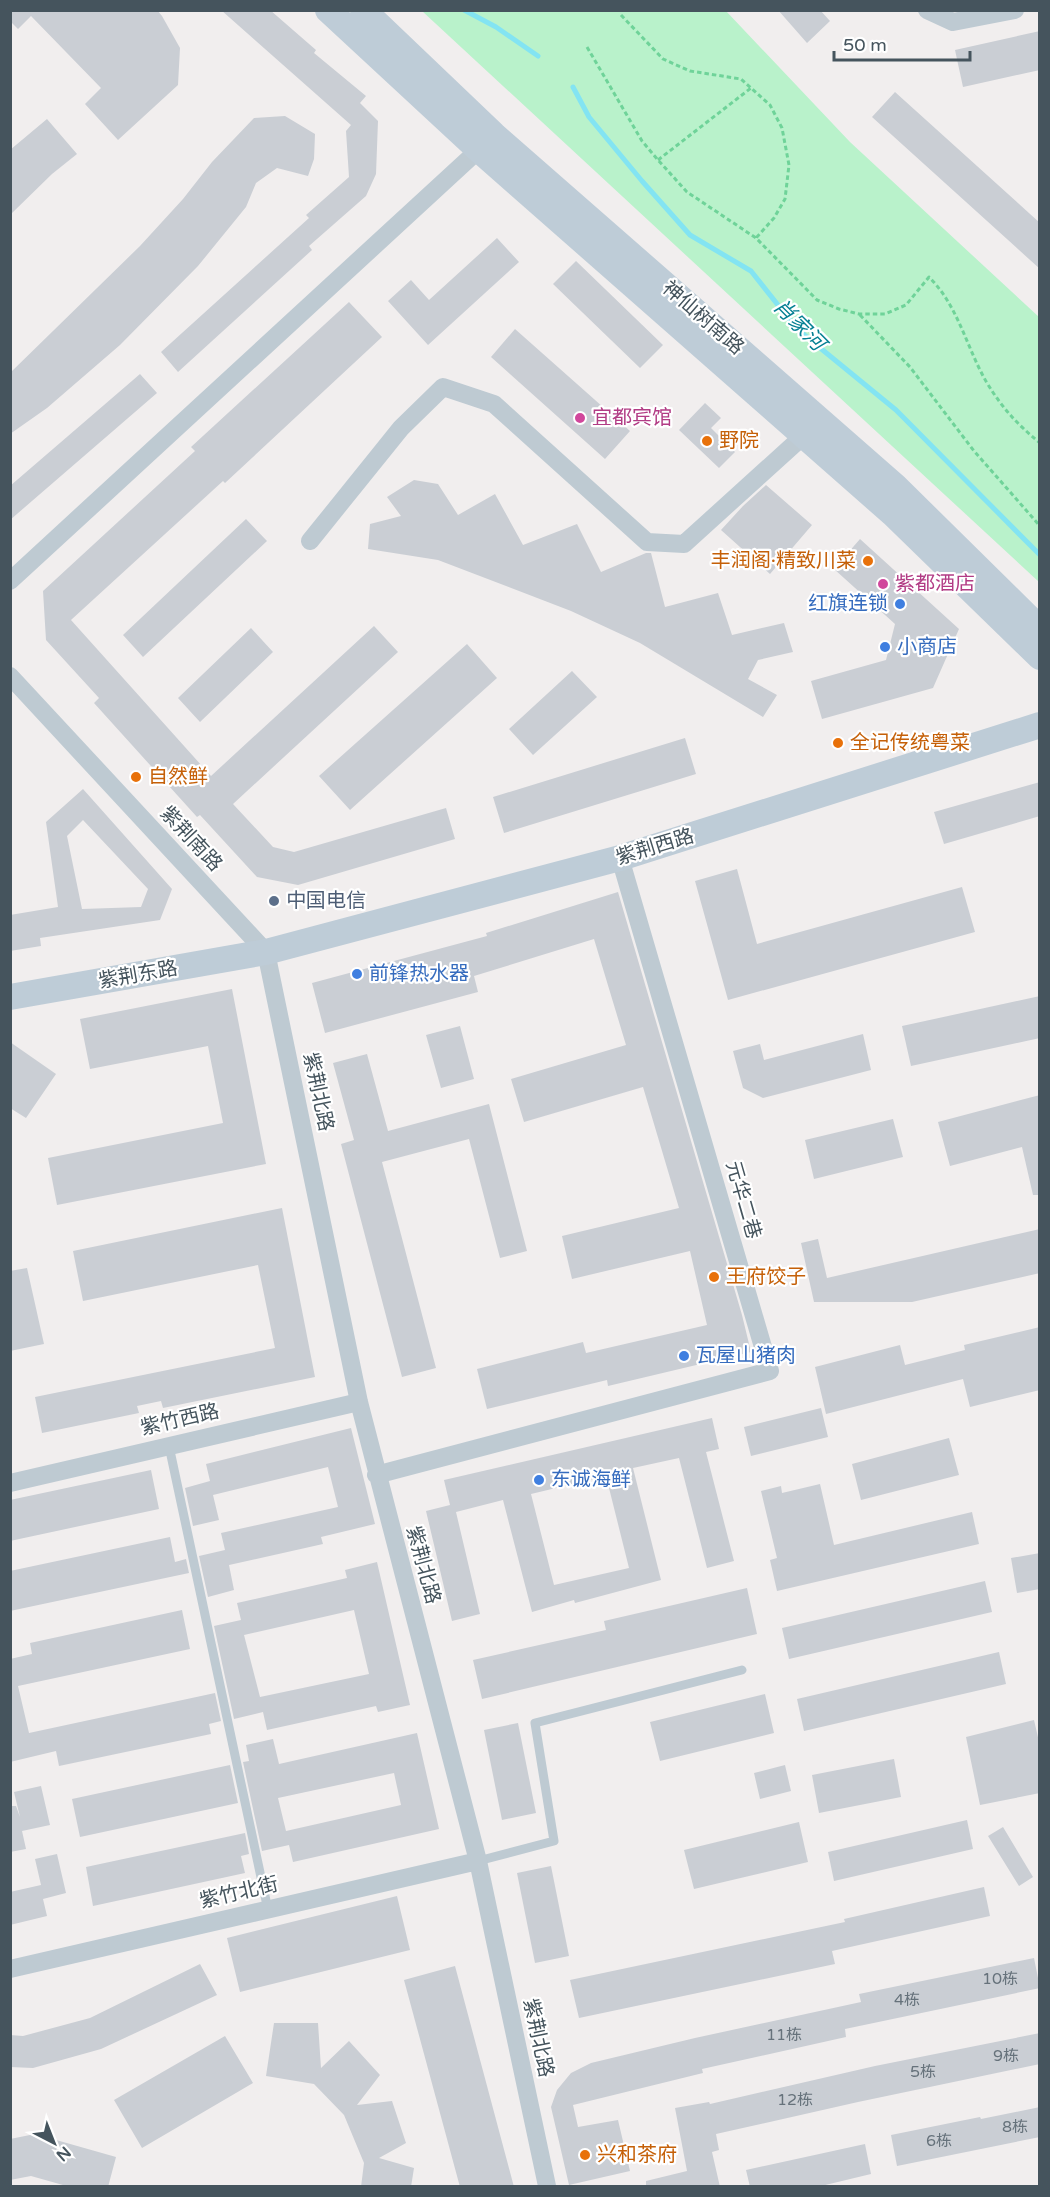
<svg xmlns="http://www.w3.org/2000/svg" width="1050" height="2197" viewBox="0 0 1050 2197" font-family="'Varela Round','Noto Sans SC',sans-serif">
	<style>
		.green { fill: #b9f2cb }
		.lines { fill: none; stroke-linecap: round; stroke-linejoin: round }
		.stream { stroke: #83e4f2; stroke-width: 5 }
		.building { fill: #caced4; fill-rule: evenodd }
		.path { stroke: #6fd399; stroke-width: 3; stroke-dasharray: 4.5 3; stroke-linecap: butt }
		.lane { stroke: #becad2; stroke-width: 9 }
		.street { stroke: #becad2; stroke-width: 18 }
		.secondary { stroke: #beccd7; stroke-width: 26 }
		.hotel-dot { fill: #d1479c; stroke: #fff; stroke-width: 2 }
		.food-dot { fill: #e8710a; stroke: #fff; stroke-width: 2 }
		.shop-dot { fill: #3f7fe0; stroke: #fff; stroke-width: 2 }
		.service-dot { fill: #5c6f8a; stroke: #fff; stroke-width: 2 }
		.labels { text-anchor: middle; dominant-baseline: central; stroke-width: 4.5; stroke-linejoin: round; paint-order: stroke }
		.number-label { font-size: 16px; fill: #66727b }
		.street-label { font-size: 20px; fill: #45545d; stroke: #fff }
		.hotel-label { font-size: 20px; fill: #b23c85; stroke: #fff; text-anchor: start }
		.food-label { font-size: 20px; fill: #c56008; stroke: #fff; text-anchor: start }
		.shop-label { font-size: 20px; fill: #366cbe; stroke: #fff; text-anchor: start }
		.service-label { font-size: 20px; fill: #4e5e75; stroke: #fff; text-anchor: start }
		.water-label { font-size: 21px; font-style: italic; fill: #058093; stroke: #fff }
	</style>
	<rect width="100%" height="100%" fill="#f1eeee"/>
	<!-- green -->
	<path class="green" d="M422,11H726L850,142L1039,317V582Z"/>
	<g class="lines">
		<!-- stream -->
		<path class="stream" d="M464,10L496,27L538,56
			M573,87L589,117L642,181L690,235L751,271L797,329L896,410L1040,555"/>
	</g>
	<!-- building -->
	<path class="building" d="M10,10H157L162,16L180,48L178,85L118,140L85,104L101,88L31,16L18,29L10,21Z
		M221,10H270L316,50L314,53L366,96L360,103L378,121L376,174L366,196L309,246L312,250L178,372L161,352L309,218L306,215L349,177L346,131L351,125Z
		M778,10H820L830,21L807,43Z
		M1040,31V70L963,87L955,50Z
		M895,92L1040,223V269L872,117Z
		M285,116L315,134L314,159L308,176L277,168L256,183L246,207L198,266L120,345L47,408L10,434V373L140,246L183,199L212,162L254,118Z
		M47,119L77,154L52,174L10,215V150Z
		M497,238L519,262L428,345L388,301L411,280L429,300Z
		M576,261L663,345L640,368L553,284Z
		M349,302L382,337L225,483L223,481L71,620L211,776L374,626L398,652L233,804L273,847L294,852L446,808L455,839L298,885L257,877L200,815L197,817L94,703L99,698L46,640L43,591L195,451L191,447Z
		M515,329L630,431L605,459L491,357Z
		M140,374L157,393L10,520V486Z
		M705,403L721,418L711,428L735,452L719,468L679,430Z
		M414,480L438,484L458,515L495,494L523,545L577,524L601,572L646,553H651L665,607L718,593L732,635L784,623L793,652L758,660L748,679L777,695L763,717L640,643L571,611L438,560L368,549L370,524L401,516L387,497Z
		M766,485L812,525L770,574L721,530L743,506Z
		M246,519L267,541L143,657L123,635Z
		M860,539L959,629L933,688L822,719L811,681L886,660L895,624L834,569Z
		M251,628L273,652L200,722L178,698Z
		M467,644L497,678L350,810L319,776Z
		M572,671L597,697L533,755L509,729Z
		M685,738L696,774L504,833L493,797Z
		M1040,782V816L944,844L934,812Z
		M83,789L172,889L160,920L40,938L41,946L10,951V915L58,907L46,822ZM83,820L148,889L141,907L82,909L67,836Z
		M737,869L757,944L962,887L975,932L728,1000L695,881Z
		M618,892L742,1315L751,1352L608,1386L607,1380L487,1409L477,1369L583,1342L586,1353L707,1325L690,1251L572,1279L562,1236L679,1208L643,1087L524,1122L511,1079L626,1045L594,939L474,976L478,992L325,1033L312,983L487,936L486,933Z
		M232,989L266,1164L57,1205L48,1158L223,1123L208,1046L90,1069L80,1019Z
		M1040,996V1038L911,1066L902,1026Z
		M460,1026L474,1079L441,1088L426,1035Z
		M863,1034L871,1070L763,1098L743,1088L733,1051L760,1044L764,1060Z
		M10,1042L56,1074L26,1118L10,1108Z
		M367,1054L388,1131L489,1104L527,1251L500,1258L469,1139L382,1162L436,1368L402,1377L341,1144L354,1140L333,1063Z
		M1040,1095V1195H1033L1022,1147L950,1166L938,1122Z
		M893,1119L903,1157L814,1179L805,1140Z
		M282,1208L315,1377L163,1408L161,1401L137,1406L139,1413L42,1433L35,1397L275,1348L258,1265L83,1301L73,1251Z
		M1040,1229V1273L912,1302H814L801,1243L818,1239L827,1278Z
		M27,1268L44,1344L10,1351V1271Z
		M1040,1327V1390L970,1407L963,1379L826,1414L815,1367L900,1345L905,1365L965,1350L964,1345Z
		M821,1408L828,1437L751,1456L744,1427Z
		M712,1418L719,1449L706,1452L734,1561L707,1568L679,1458L633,1468L661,1580L575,1603L574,1600L532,1612L503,1500L456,1512L480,1614L452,1621L426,1511L450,1505L444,1480ZM606,1476L629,1568L554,1585L531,1494Z
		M351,1428L375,1524L321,1537L323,1544L229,1565L234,1590L208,1597L199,1556L225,1550L221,1533L338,1507L328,1467L213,1495L219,1520L193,1526L185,1488L210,1481L206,1464Z
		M949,1438L959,1475L861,1500L852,1464Z
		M151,1470L159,1509L10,1541V1500Z
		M820,1484L834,1545L972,1512L979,1544L777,1591L770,1560L777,1558L761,1491L781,1486L782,1493Z
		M170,1537L175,1562L186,1559L189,1573L10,1611V1571Z
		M1040,1553V1589L1017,1593L1011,1558Z
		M377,1562L410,1705L378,1712L376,1706L267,1730L263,1712L234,1719L214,1626L241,1620L237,1603L347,1578L345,1570ZM354,1610L369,1674L260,1697L244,1635Z
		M985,1581L992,1612L789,1659L782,1628Z
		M747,1588L757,1634L482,1699L473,1660L606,1630L604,1621Z
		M182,1610L190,1649L18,1686L29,1733L215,1693L221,1721L209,1724L211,1734L59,1766L56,1751L10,1762V1659L32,1654L30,1643Z
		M999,1652L1006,1684L804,1731L797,1699Z
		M765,1694L774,1733L660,1761L650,1722Z
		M1034,1720L1040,1746V1793L980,1805L966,1737Z
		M518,1723L536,1813L502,1820L484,1730Z
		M417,1733L439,1829L293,1862L289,1845L262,1851L243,1762L249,1761L246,1745L273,1739L279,1764ZM394,1773L401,1805L286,1831L278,1798Z
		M894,1759L901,1797L819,1813L812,1775Z
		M230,1765L238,1803L80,1837L72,1799Z
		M785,1765L791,1791L760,1799L754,1773Z
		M41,1786L50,1825L22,1831L26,1849L10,1852V1806H16L20,1817L14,1792Z
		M967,1820L973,1849L834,1881L828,1852Z
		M799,1822L808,1862L694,1889L684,1850Z
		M1003,1827L1033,1877L1019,1886L988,1836Z
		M245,1833L249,1854L241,1856L245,1873L93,1906L86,1867Z
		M57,1854L66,1893L43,1899L47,1916L10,1925V1892L41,1885L35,1859Z
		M551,1866L569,1956L535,1963L517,1873Z
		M984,1887L990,1916L832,1951L835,1964L579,2018L570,1980L845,1922L844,1919Z
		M397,1896L410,1950L240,1992L227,1938Z
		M1034,1958L1040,1988L845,2029L846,2037L702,2069L703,2073L573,2105L578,2127L618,2120L630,2171L569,2185L551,2107L557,2090L571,2073L591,2063L695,2038L861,2002L859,1994Z
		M200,1964L217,1995L101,2049L33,2068L10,2067V2035L23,2036L90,2018Z
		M455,1966L514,2187H460L404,1980Z
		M274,2023H318L321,2068L349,2041L380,2075L357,2105L392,2101L406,2143L379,2158L414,2168L411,2187H361L364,2163L344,2115L314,2084L266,2076Z
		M1040,2033V2064L858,2102L716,2134L719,2150L712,2152L720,2187H646V2181L687,2171L675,2108L709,2102L710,2104L875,2066Z
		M225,2036L253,2083L142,2148L114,2100Z
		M1040,2107V2137L897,2166L891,2135L980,2117L981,2119Z
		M35,2134L116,2157L108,2187H70L31,2176L10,2180V2139Z
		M865,2144L871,2174L817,2187H750L746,2170Z"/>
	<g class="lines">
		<!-- path -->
		<path class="path" d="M621,15L663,59L690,71L741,79L770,105L782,128L789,165L785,199L774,218L756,238
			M587,47L642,141L658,160L687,192L756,238L817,300L839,309L859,314H885L906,305L929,277C959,307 966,347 987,383C1003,409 1017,424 1040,443
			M658,160L751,88
			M860,315L910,367L974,451L1040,526"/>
		<!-- lane -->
		<path class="lane" d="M169,1446L268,1910
			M478,1861L554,1841L535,1723L742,1670"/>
		<!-- street -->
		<path class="street" d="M927,10L953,22L1015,10
			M310,541L401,428L443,387L494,404L647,542L684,544L812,428
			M10,581L486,143
			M10,676L266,952L359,1402L478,1861L547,2186
			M376,1475L770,1371L620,858
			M10,1483L359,1402
			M10,1969L478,1861"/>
		<!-- secondary -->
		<path class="secondary" d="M328,10L478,149L893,514L1040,657
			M363,10L494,135L895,486L1040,629
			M10,997L266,952L620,858L1040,725"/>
	</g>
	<!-- markers -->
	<g class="hotel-dot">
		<circle cx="580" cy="418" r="6"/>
		<circle cx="883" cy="584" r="6"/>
	</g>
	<g class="food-dot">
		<circle cx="707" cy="441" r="6"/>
		<circle cx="868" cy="561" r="6"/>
		<circle cx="838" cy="743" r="6"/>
		<circle cx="136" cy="777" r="6"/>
		<circle cx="714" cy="1277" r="6"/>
		<circle cx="585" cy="2155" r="6"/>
	</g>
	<g class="shop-dot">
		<circle cx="900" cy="604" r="6"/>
		<circle cx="885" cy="647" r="6"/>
		<circle cx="357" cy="974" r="6"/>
		<circle cx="684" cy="1356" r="6"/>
		<circle cx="539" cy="1480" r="6"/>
	</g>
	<circle class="service-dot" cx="274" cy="901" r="6"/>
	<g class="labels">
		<!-- number labels -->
		<g class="number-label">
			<text x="1000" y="1979">10栋</text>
			<text x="907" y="2000">4栋</text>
			<text x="784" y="2035">11栋</text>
			<text x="1006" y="2056">9栋</text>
			<text x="923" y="2072">5栋</text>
			<text x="795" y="2100">12栋</text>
			<text x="1015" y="2127">8栋</text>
			<text x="939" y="2141">6栋</text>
		</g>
		<!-- street labels -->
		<g class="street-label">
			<text transform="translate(703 318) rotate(41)">神仙树南路</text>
			<text transform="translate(191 839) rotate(47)">紫荆南路</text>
			<text transform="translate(655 847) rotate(-17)">紫荆西路</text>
			<text transform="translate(138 975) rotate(-10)">紫荆东路</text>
			<text transform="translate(318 1092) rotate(78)">紫荆北路</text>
			<text transform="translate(743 1200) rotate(74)">元华二巷</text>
			<text transform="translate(180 1420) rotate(-13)">紫竹西路</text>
			<text transform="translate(423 1565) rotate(75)">紫荆北路</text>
			<text transform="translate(239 1893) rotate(-13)">紫竹北街</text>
			<text transform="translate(538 2038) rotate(78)">紫荆北路</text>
		</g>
		<!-- hotel labels -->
		<g class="hotel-label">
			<text x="592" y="418">宜都宾馆</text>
			<text x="895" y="584">紫都酒店</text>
		</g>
		<!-- food labels -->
		<g class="food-label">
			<text x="719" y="441">野院</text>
			<text x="856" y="561" text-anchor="end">丰润阁·精致川菜</text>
			<text x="850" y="743">全记传统粤菜</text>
			<text x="148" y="777">自然鲜</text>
			<text x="726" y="1277">王府饺子</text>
			<text x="597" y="2155">兴和茶府</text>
		</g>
		<!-- shop labels -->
		<g class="shop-label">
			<text x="888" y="604" text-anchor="end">红旗连锁</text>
			<text x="897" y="647">小商店</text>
			<text x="369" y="974">前锋热水器</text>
			<text x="696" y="1356">瓦屋山猪肉</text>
			<text x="551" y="1480">东诚海鲜</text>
		</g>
		<!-- service labels -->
		<g class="service-label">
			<text x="286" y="901">中国电信</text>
		</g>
		<!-- water labels -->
		<g class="water-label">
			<text transform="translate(799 325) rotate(45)">肖家河</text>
		</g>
	</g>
	<!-- border -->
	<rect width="1050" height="2197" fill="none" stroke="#45545d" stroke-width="24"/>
	<!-- north arrow -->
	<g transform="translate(54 2143) rotate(138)" stroke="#ffffff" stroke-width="4.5" paint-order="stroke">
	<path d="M0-4.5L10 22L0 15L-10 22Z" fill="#45545d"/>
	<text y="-9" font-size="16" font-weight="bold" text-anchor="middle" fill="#45545d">N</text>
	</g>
	<!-- scale -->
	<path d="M834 51v9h136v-9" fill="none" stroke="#45545d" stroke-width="3"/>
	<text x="843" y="51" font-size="18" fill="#45545d" stroke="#ffffff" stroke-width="4.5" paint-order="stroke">50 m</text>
</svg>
